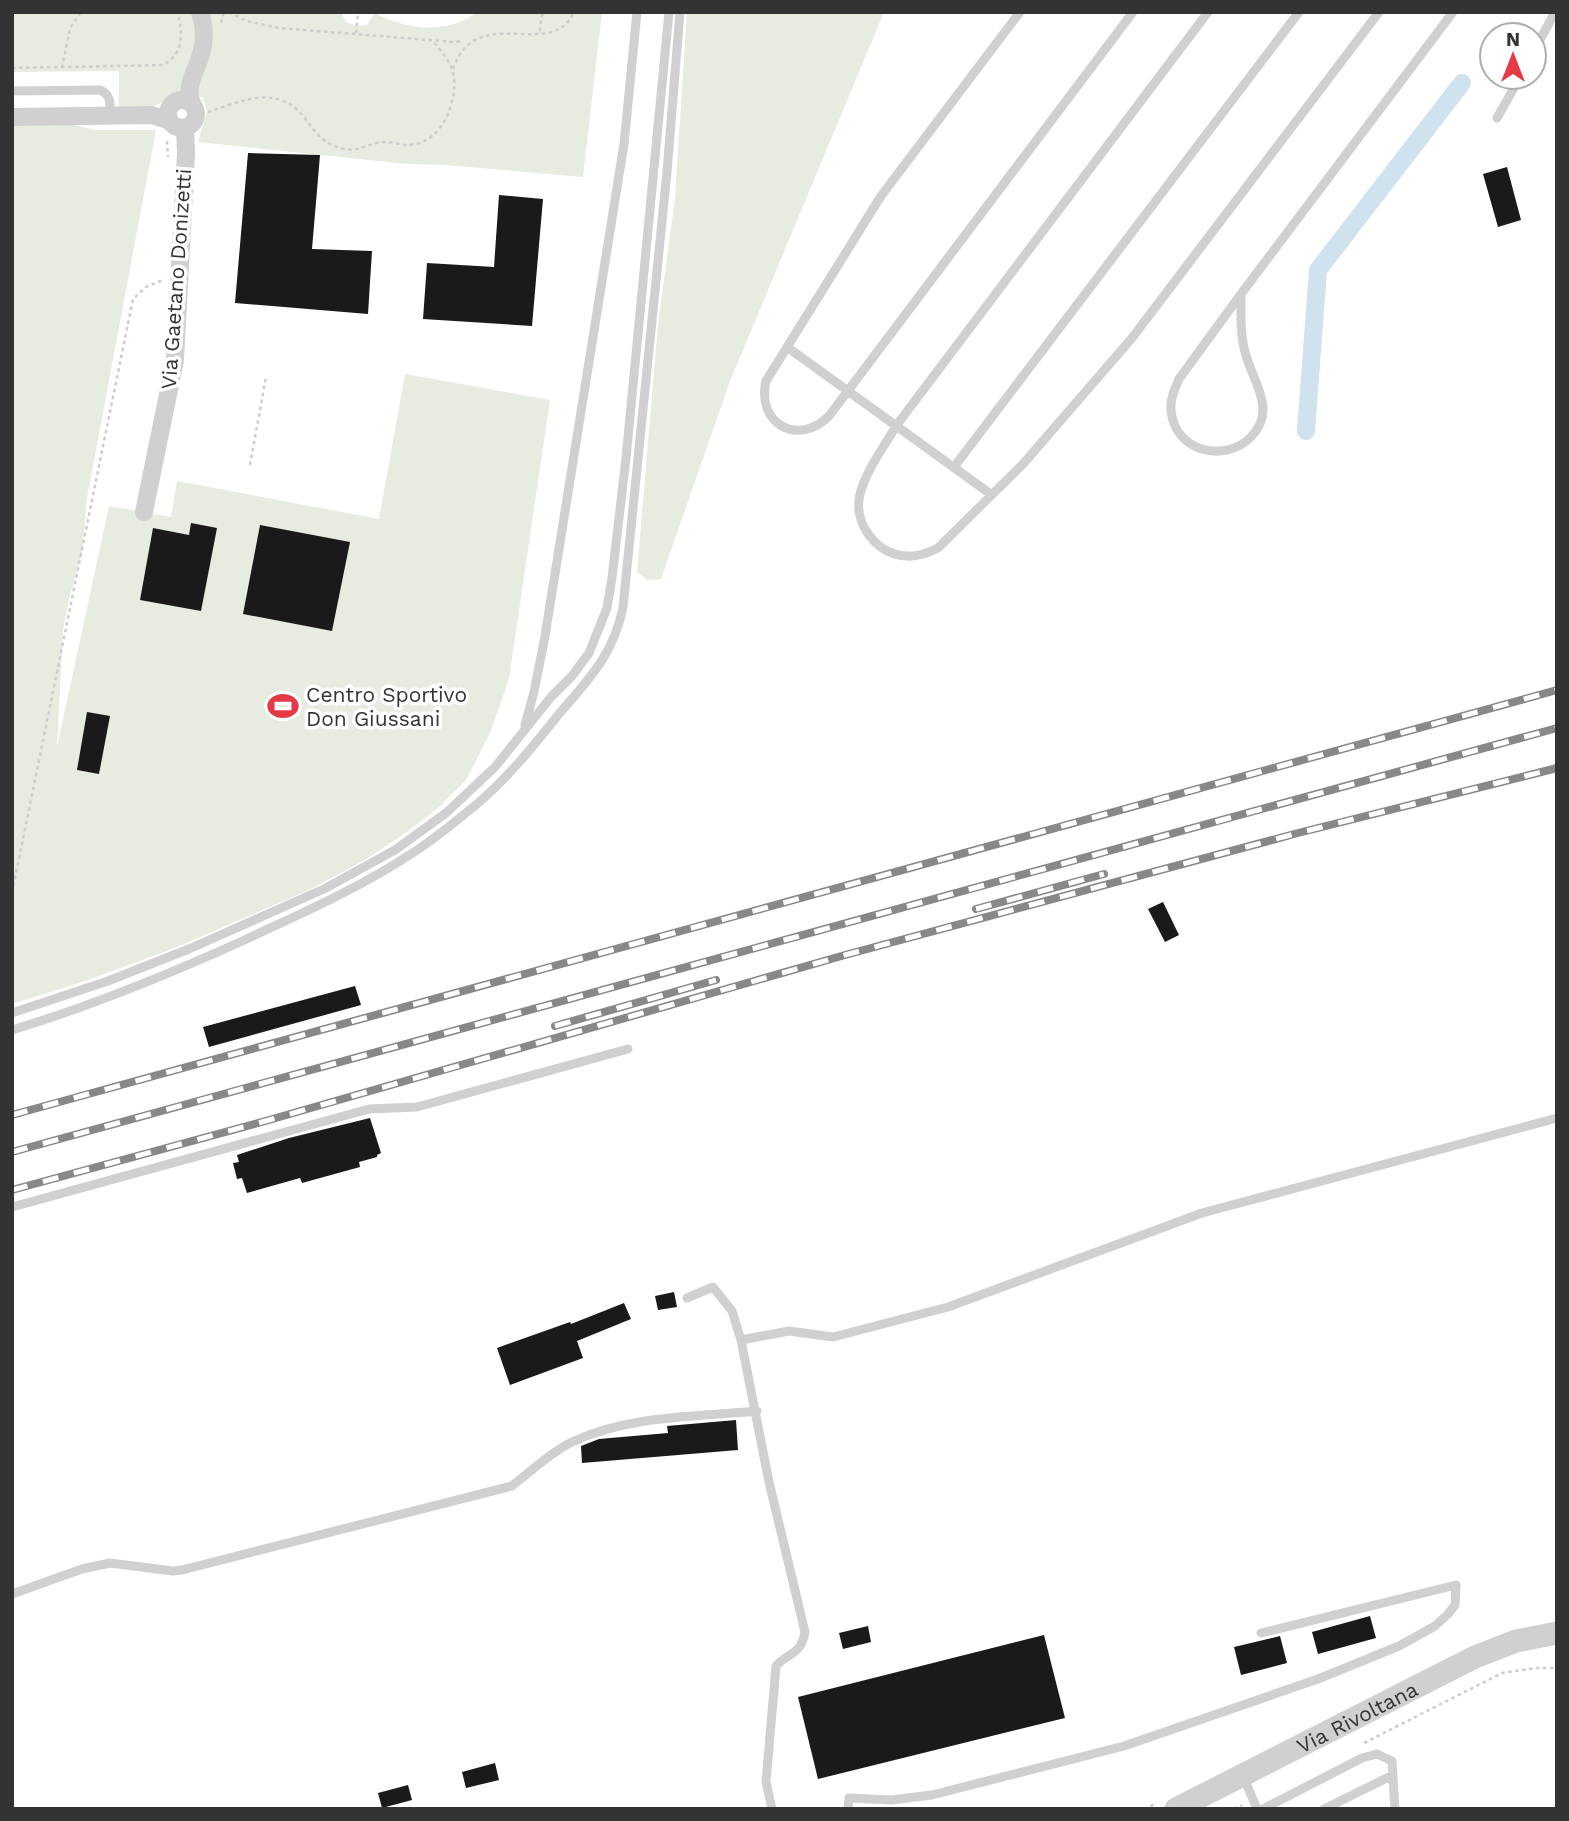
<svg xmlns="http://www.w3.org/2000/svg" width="1569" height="1821" viewBox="0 0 1569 1821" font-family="'Work Sans',sans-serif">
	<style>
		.green { fill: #e6ecdf }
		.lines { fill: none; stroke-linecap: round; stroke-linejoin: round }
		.canal { stroke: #cfe2ee; stroke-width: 18 }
		.building { fill: #1a1a1a }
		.path { stroke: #cdcdcd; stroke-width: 2.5; stroke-dasharray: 3.5 3.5; stroke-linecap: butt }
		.service { stroke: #d0d0d0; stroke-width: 9 }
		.minor { stroke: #d0d0d0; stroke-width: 18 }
		.tertiary { stroke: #d0d0d0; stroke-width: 23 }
		.rail-casing { stroke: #888; stroke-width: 8 }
		.rail { stroke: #fff; stroke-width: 5; stroke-dasharray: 16; stroke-linecap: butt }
		.labels { text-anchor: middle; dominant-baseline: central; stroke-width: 7; stroke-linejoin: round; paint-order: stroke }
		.street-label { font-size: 21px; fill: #333; stroke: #fff }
		.poi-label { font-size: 21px; fill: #333; stroke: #fff; text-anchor: start }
	</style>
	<rect width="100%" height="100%" fill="#fff"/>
	<!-- green -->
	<path class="green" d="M12,12H341L346,22L357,26L367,25L375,13C406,30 448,35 477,12H602L583,177L446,165L407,164L198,142L207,112L203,97L176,96L152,107H119V71L12,72Z
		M687,12H884L730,381L661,579L647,580L637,572L658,325L675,198Z
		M50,119L95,130H156L87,498L82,553L69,599L63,630L57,747L109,506L171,517L177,481L379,519L405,374L550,400L509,679L490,733L466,780L438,808L407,832L363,861L307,891L172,949L88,980L12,1004V124Z"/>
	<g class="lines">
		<!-- canal -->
		<path class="canal" d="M1306,431L1318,270L1462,83"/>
	</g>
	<!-- building -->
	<path class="building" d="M248,153L320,155L312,249L372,251L368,314L235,303Z
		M1507,167L1521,220L1498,227L1483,174Z
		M499,195L543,199L532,326L423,319L427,263L494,267Z
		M191,523L217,528L201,611L140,600L153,528L189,535Z
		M260,525L350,542L332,631L243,614Z
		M87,712L110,716L99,774L77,770Z
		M1163,902L1179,935L1165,942L1148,909Z
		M355,986L361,1005L209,1047L203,1027Z
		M370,1118L381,1153L377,1155V1157L359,1162L360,1167L302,1183L300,1178L247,1193L242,1178L237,1179L233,1163L239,1162L237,1155L289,1138Z
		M674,1292L677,1307L658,1310L655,1296Z
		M624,1303L631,1319L577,1341L583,1358L510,1385L497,1348L570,1322L571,1324Z
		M736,1420L738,1450L582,1463L581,1446L599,1439L668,1433L667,1426Z
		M1370,1616L1376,1638L1318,1654L1312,1632Z
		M868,1626L871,1642L843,1649L839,1633Z
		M1044,1635L1065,1718L818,1779L798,1697Z
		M1280,1636L1287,1663L1241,1675L1234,1647Z
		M495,1763L499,1780L466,1788L462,1772Z
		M408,1785L412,1800L382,1808L378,1793Z"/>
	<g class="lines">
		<!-- path -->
		<path class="path" d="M229,12L246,21L279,28L454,42L463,41
			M221,23L224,12
			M540,31L541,18L544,12
			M356,33L358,12
			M12,68L163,65C185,53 182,34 178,12
			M62,68L70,28L81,12
			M453,69C477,0 551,63 574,12
			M208,112C231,105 257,92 281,100C306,108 310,135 332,145C357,156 362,144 384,142C393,141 401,146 410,145C437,143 451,115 454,91C457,70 446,55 431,40
			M167,141L168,157
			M250,465L266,377
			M12,893L133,299L146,287L163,280
			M1364,1743L1502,1673L1535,1668H1557
			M1144,1809L1157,1803
			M1234,1809L1242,1805"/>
		<!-- service -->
		<path class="service" d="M1020,12L881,196L766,381C756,424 798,447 829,416L1133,12
			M1208,12L896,426C884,447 866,470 860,494C853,523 876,555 907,556C918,557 928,553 938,548L1023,464L1132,338L1379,12
			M1534,51L1555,12
			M12,91L100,90C112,95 110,105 110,116
			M1497,118L1520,77
			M1241,294C1241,313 1240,333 1245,352C1252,381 1278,409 1251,437C1224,464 1174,451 1171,410C1170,398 1175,389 1179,379L1241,294L1453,12
			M787,347L992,495
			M954,467L1299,12
			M525,725L534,692L545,636L624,144L637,12
			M12,1013L108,981L189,949L324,889L395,850L446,813L495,767L551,697L572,676L589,653L607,608L612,578L626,458L669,12
			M12,1030C91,1006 165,976 240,942C298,915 360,888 414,852C436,838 457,820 477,804C508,778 534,745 559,714C589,679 614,654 623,607L667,172L680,12
			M12,1207L369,1109L417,1107L628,1049
			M687,1298L713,1287L732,1311L741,1340L769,1482L805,1632C801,1655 789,1652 776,1666L766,1782L772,1809
			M741,1340L789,1331L833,1337L948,1307L1202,1213L1557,1118
			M12,1594L82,1569L110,1563L173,1571L182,1570L512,1486C531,1471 550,1453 572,1442C629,1415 696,1417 757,1411
			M1243,1776L1257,1809
			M848,1809L849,1798L891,1800L932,1795L1124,1746L1318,1679L1399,1646L1435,1626L1448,1614L1455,1605L1456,1585L1261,1633
			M1263,1809L1362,1758L1377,1754L1392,1761L1395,1809
			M1324,1809L1393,1775"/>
		<!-- minor -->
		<path class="minor" d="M168 114a14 14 0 1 1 28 0a14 14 0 1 1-28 0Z
			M192,104C185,86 195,74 200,57C205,43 205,26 200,12
			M12,117L152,115L170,121
			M144,512L175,360L186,153L185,127"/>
		<!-- tertiary -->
		<path class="tertiary" id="s1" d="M1176,1809L1475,1657L1516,1641L1557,1633"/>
		<!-- rail casing -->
		<g class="rail-casing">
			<path id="rail" d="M976,909L1104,874
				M555,1026L716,980
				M12,1115L1557,690
				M12,1152L1557,728
				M12,1190L269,1120L845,955L1298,833L1557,768"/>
		</g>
		<!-- rail -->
		<use href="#rail" class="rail"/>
	</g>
	<!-- icons -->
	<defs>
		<g id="stadium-bare" transform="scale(2.415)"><path d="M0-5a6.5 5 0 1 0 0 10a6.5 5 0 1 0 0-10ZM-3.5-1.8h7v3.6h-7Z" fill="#e63946" stroke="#fff" stroke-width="2.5" paint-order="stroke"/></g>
	</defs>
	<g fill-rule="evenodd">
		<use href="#stadium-bare" x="283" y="706"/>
	</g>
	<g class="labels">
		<!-- street labels -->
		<g class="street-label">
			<text transform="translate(176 279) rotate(-86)">Via Gaetano Donizetti</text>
			<text stroke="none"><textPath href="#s1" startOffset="203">Via Rivoltana</textPath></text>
		</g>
		<!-- poi labels -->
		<g class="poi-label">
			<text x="306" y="694">Centro Sportivo<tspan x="306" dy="24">Don Giussani</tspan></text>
		</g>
	</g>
	<!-- border -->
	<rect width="1569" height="1821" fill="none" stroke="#333333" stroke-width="28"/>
	<!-- north arrow -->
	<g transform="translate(1513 56)"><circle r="33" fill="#ffffff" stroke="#adadad" stroke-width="2"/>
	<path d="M0-5L12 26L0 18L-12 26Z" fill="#e63946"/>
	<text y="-10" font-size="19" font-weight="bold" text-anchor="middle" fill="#333333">N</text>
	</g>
</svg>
